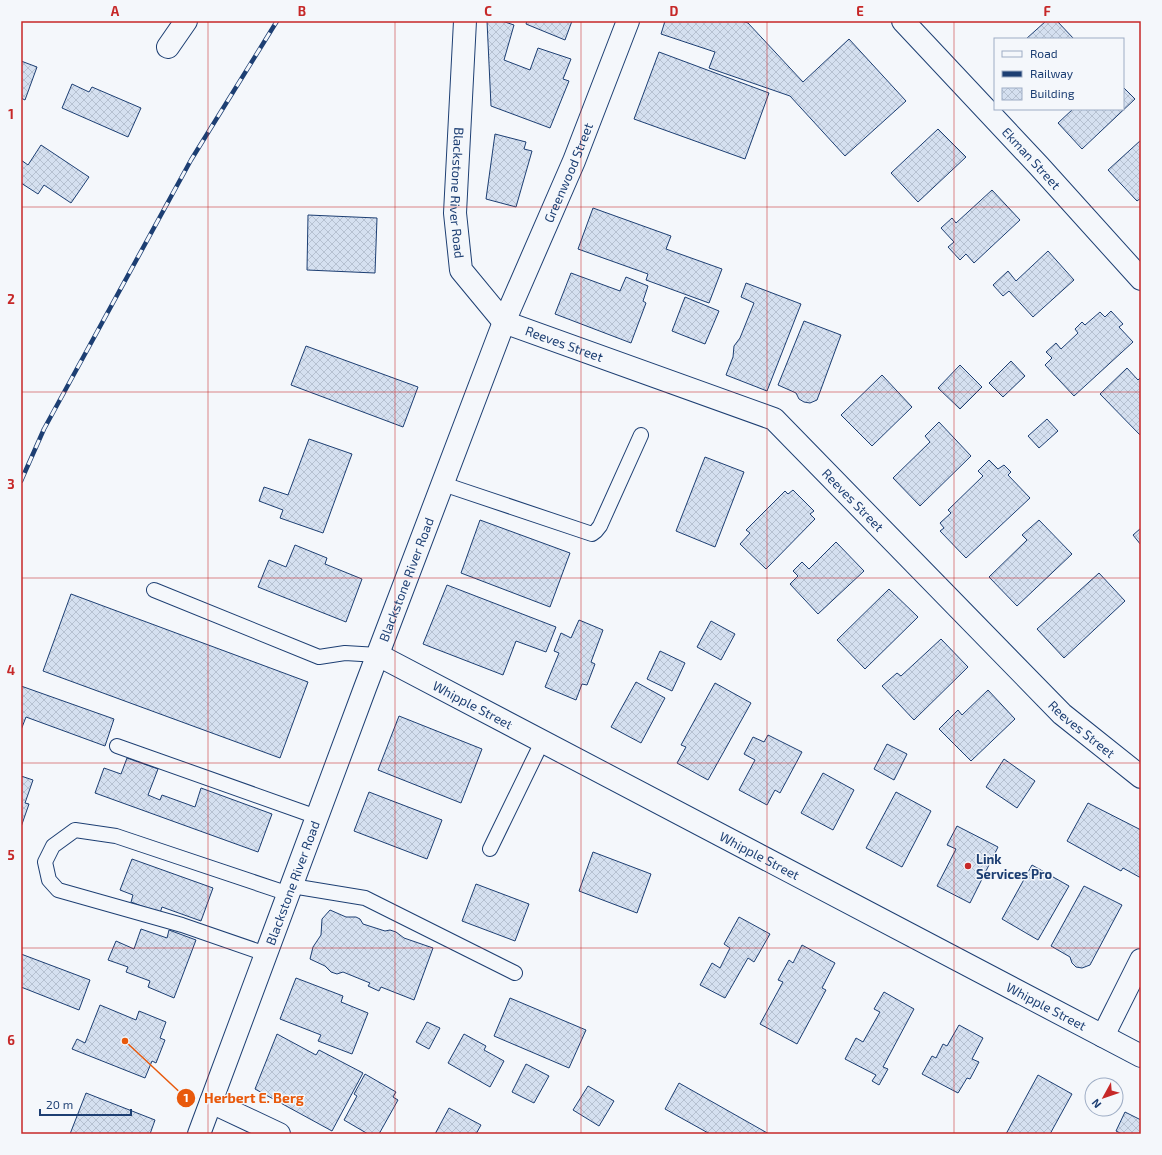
<svg xmlns="http://www.w3.org/2000/svg" width="1162" height="1155" viewBox="0 0 1162 1155" font-family="'Exo 2',sans-serif">
	<style>
		.building { fill: url(#building-cross-hatch); stroke: #1d3f73 }
		.lines { fill: none; stroke-linecap: round; stroke-linejoin: round }
		.service-casing { stroke: #1d3f73; stroke-width: 16 }
		.minor-casing { stroke: #1d3f73; stroke-width: 24 }
		.secondary-casing { stroke: #1d3f73; stroke-width: 24 }
		.service { stroke: #f4f7fb; stroke-width: 14 }
		.minor { stroke: #f4f7fb; stroke-width: 22 }
		.secondary { stroke: #f4f7fb; stroke-width: 22 }
		.rail-casing { stroke: #1d3f73; stroke-width: 4.5 }
		.rail { stroke: #f4f7fb; stroke-width: 3; stroke-dasharray: 9; stroke-linecap: butt }
		.grid { fill: none; stroke: #c62828; stroke-width: 1; stroke-opacity: 0.55 }
		.poi-dot { fill: #c62828; stroke: #f4f7fb; stroke-width: 1.5 }
		.labels { text-anchor: middle; dominant-baseline: central; stroke-width: 3; stroke-linejoin: round; paint-order: stroke }
		.street-label { font-size: 13px; fill: #1d3f73; stroke: #f4f7fb }
		.poi-label { font-size: 13px; font-weight: bold; fill: #1d3f73; stroke: #f4f7fb; text-anchor: start }
		.leader { fill: none; stroke: #e8590c; stroke-width: 1.5 }
		.callout-dot { fill: #e8590c; stroke: #f4f7fb; stroke-width: 1.5 }
		.mark-label { font-size: 12px; text-anchor: middle; font-weight: bold; fill: #fff }
		.callout-label { font-size: 14px; text-anchor: middle; font-weight: bold; fill: #e8590c; stroke: #f4f7fb; stroke-width: 3; stroke-linejoin: round; paint-order: stroke }
		.neatline { fill: none; stroke: #c62828; stroke-width: 1.5 }
		.grid-label { font-size: 13px; text-anchor: middle; font-weight: bold; fill: #c62828 }
	</style>
	<defs>
		<pattern id="building-cross-hatch" width="8" height="8" patternUnits="userSpaceOnUse"><rect width="8" height="8" fill="#d5e0f0"/><path d="M0 0l8 8M0 8l8-8" fill="none" stroke="#b6c1d1"/></pattern>
	</defs>
	<rect width="100%" height="100%" fill="#f4f7fb"/>
	<!-- building -->
	<path class="building" d="M487,21H502L514,25L504,60L530,70L538,48L571,59L563,79L569,81L550,128L491,106Z
		M527,21H572L565,40L526,24Z
		M665,21H742L748,23L803,82L849,39L906,101L845,156L790,96L709,68L715,52L661,34Z
		M1046,21H1057L1074,39H1026Z
		M659,52L769,93L745,159L634,119Z
		M21,61L37,67L25,100L21,98Z
		M72,84L89,92L92,87L141,108L128,137L62,108Z
		M1123,87L1135,99L1082,149L1058,123L1073,109H1123Z
		M938,129L966,157L918,202L891,173Z
		M495,134L526,142L524,149L532,151L516,207L486,199Z
		M1141,140V198L1137,201L1108,170Z
		M41,145L89,177L71,203L44,185L38,194L21,183V160L28,165Z
		M992,190L1020,220L974,263L966,254L960,260L948,247L954,242L941,228L952,218L956,223Z
		M593,208L671,236L666,249L722,269L709,303L646,280L648,274L578,249Z
		M308,215L377,218L375,273L307,270Z
		M1048,251L1074,280L1033,317L1009,291L1003,296L993,285L1008,271L1016,281Z
		M571,273L620,291L626,277L648,286L643,301L646,303L631,343L555,314Z
		M746,283L801,304L767,391L726,375L733,357L734,346L740,338L754,303L741,297Z
		M685,297L719,311L705,344L672,331Z
		M1111,311L1123,324L1119,327L1133,342L1074,396L1045,365L1052,358L1046,352L1056,343L1061,349L1078,333L1075,329L1082,322L1085,325L1100,312L1105,317Z
		M804,321L841,335L817,400L810,403L804,402L799,399L796,393L778,385Z
		M306,346L418,387L403,427L291,385Z
		M1011,361L1025,376L1003,397L989,383Z
		M960,365L982,387L960,409L938,388Z
		M1127,368L1138,380L1141,377V436L1100,394Z
		M882,375L912,407L872,446L841,415Z
		M1047,419L1058,431L1039,448L1028,436Z
		M939,422L971,456L920,506L893,478L930,442L925,436Z
		M309,439L352,454L323,533L280,518L283,510L259,501L264,487L288,495Z
		M705,457L744,472L715,547L676,531Z
		M989,460L998,469L1004,465L1011,472L1008,475L1030,498L966,558L940,531L944,528L940,523L951,513L948,510L983,476L978,471Z
		M793,490L814,511L810,514L815,519L766,569L740,544L750,533L746,530L785,491L788,494Z
		M480,520L570,553L550,607L461,573Z
		M1039,520L1072,554L1017,606L989,577L1027,540L1022,535Z
		M1141,528V545L1133,535Z
		M836,542L864,571L818,614L790,584L798,576L793,571L802,562L809,569Z
		M295,545L327,558L325,564L362,579L346,622L258,587L269,560L286,567Z
		M1099,573L1125,601L1064,658L1037,629Z
		M447,585L556,627L546,652L516,641L503,675L423,644Z
		M889,589L918,617L865,669L837,640Z
		M71,594L308,682L280,758L43,671Z
		M579,620L603,630L591,662L595,664L587,685L582,684L576,700L545,687L559,653L554,651L561,633L571,638Z
		M711,621L735,634L721,660L697,647Z
		M941,639L968,667L914,720L882,686L897,673L901,676Z
		M660,651L685,663L672,691L647,679Z
		M636,682L665,698L641,743L611,727Z
		M715,683L751,703L708,780L677,763L686,747L681,745Z
		M21,686L114,719L105,746L26,717L21,730Z
		M988,690L1015,719L971,761L939,729L958,710L962,715Z
		M399,716L482,749L461,803L378,770Z
		M768,735L802,752L780,793L775,790L767,805L739,790L755,760L744,754L753,737L764,742Z
		M887,744L907,754L894,780L874,769Z
		M127,758L158,769L148,795L160,800L162,795L195,807L201,788L272,814L258,852L95,793L104,768L121,774Z
		M1004,759L1035,781L1017,808L986,787Z
		M823,773L854,790L833,830L801,813Z
		M21,776L33,780L25,803L29,804L21,827Z
		M369,792L442,820L427,859L354,831Z
		M896,792L931,811L902,867L866,848Z
		M1088,803L1141,830V878L1123,868L1121,871L1067,841Z
		M957,826L998,847L970,903L937,886L956,849L947,845Z
		M593,852L651,874L637,913L579,891Z
		M132,859L213,888L201,921L162,907L160,913L131,902L133,895L120,890Z
		M1032,865L1069,886L1038,940L1002,919Z
		M476,884L529,904L515,941L462,921Z
		M1084,886L1122,905L1090,965L1082,968L1076,967L1072,963L1070,957L1051,946Z
		M330,910L346,917H356L360,919L363,924L385,931L390,930L396,932L404,938L433,948L414,1000L381,987L379,991L368,986L370,983L343,972L337,974L331,972L325,966L310,959L313,947L321,935L322,919Z
		M739,917L770,934L754,962L748,958L725,998L700,985L712,963L720,968L730,948L724,944Z
		M141,929L167,938L169,930L196,940L174,998L148,987L150,981L126,972L128,967L108,960L116,941L134,949Z
		M802,945L835,963L822,988L826,990L797,1044L760,1024L783,982L778,980L789,960L793,963Z
		M21,954L90,980L79,1010L21,987Z
		M296,978L343,996L341,1002L368,1013L352,1054L318,1041L321,1035L280,1019Z
		M884,992L914,1009L883,1067L888,1069L879,1085L872,1081L876,1075L845,1059L856,1038L863,1042L880,1012L874,1009Z
		M510,998L586,1030L569,1068L494,1036Z
		M100,1005L136,1020L139,1011L166,1022L160,1038L165,1040L156,1063L152,1061L145,1078L72,1049L77,1039L85,1043Z
		M427,1022L440,1028L429,1049L416,1042Z
		M959,1025L983,1038L972,1059L979,1062L970,1079L967,1078L958,1093L922,1074L932,1056L936,1058L943,1044L947,1046Z
		M277,1034L316,1055L319,1050L363,1073L332,1131L255,1089Z
		M464,1034L486,1046L484,1050L504,1061L490,1087L448,1063Z
		M526,1064L549,1076L534,1103L512,1092Z
		M365,1074L396,1092L393,1097L398,1100L379,1134H368L344,1120L357,1096L354,1094Z
		M1038,1075L1072,1094L1050,1134H1006Z
		M679,1083L769,1134H710L665,1109Z
		M588,1086L614,1101L599,1126L573,1110Z
		M86,1093L155,1120L150,1134H70Z
		M449,1108L481,1125L476,1134H435Z
		M1125,1112L1141,1120V1134H1122L1116,1131Z"/>
	<g class="lines">
		<!-- service casing -->
		<g class="service-casing">
			<path id="service" d="M443,484L592,534L596,531L600,526L641,435
				M154,590L319,657L345,653L378,655
				M117,746L317,817
				M490,849L542,742
				M292,886L365,898L515,973
				M266,954L182,925L58,890L49,880L45,862L53,846L75,830L116,836L289,894"/>
		</g>
		<!-- minor casing -->
		<g class="minor-casing">
			<g id="minor">
				<path id="s1" d="M903,21L1039,166L1141,279"/>
				<path d="M168,47L186,21"/>
				<path id="s2" d="M504,322L774,419L1062,714L1141,777"/>
				<path id="s3" d="M378,655L1141,1056"/>
				<path d="M1103,1036L1141,960"/>
				<path d="M211,1102L279,1134"/>
			</g>
		</g>
		<!-- secondary casing -->
		<g class="secondary-casing">
			<g id="secondary">
				<path id="s4" d="M465,21L455,213L461,270L504,322"/>
				<path id="s5" d="M199,1134L365,688L504,322L574,161L628,21"/>
			</g>
		</g>
		<!-- service -->
		<use href="#service" class="service"/>
		<!-- minor -->
		<use href="#minor" class="minor"/>
		<!-- secondary -->
		<use href="#secondary" class="secondary"/>
		<!-- rail casing -->
		<g class="rail-casing">
			<path id="rail" d="M21,481L44,429L191,160L277,21"/>
		</g>
		<!-- rail -->
		<use href="#rail" class="rail"/>
	</g>
	<!-- grid -->
	<path class="grid" d="M208,21V1134M395,21V1134M581,21V1134M767,21V1134M954,21V1134M21,207H1141M21,392H1141M21,578H1141M21,763H1141M21,948H1141"/>
	<!-- markers -->
	<circle class="poi-dot" cx="968" cy="866" r="4"/>
	<g class="labels">
		<!-- street labels -->
		<g class="street-label">
			<text stroke="none"><textPath href="#s1" startOffset="188">Ekman Street</textPath></text>
			<text stroke="none"><textPath href="#s5" startOffset="1030">Greenwood Street</textPath></text>
			<text stroke="none"><textPath href="#s4" startOffset="172">Blackstone River Road</textPath></text>
			<text stroke="none"><textPath href="#s2" startOffset="64">Reeves Street</textPath></text>
			<text stroke="none"><textPath href="#s2" startOffset="400">Reeves Street</textPath></text>
			<text stroke="none"><textPath href="#s5" startOffset="592">Blackstone River Road</textPath></text>
			<text stroke="none"><textPath href="#s3" startOffset="107">Whipple Street</textPath></text>
			<text stroke="none"><textPath href="#s2" startOffset="724">Reeves Street</textPath></text>
			<text stroke="none"><textPath href="#s3" startOffset="431">Whipple Street</textPath></text>
			<text stroke="none"><textPath href="#s5" startOffset="268">Blackstone River Road</textPath></text>
			<text stroke="none"><textPath href="#s3" startOffset="755">Whipple Street</textPath></text>
		</g>
		<!-- poi labels -->
		<g class="poi-label">
			<text x="976" y="859">Link<tspan x="976" dy="15">Services Pro</tspan></text>
		</g>
	</g>
	<!-- callouts -->
	<path class="leader" d="M125 1041L186 1098"/>
	<g class="callout-dot">
		<circle cx="125" cy="1041" r="4"/>
		<circle cx="186" cy="1098" r="10"/>
	</g>
	<g class="mark-label">
		<text x="186" y="1102">1</text>
	</g>
	<g class="callout-label">
		<text x="254" y="1103">Herbert E. Berg</text>
	</g>
	<!-- border -->
	<rect width="1162" height="1155" fill="none" stroke="#f4f7fb" stroke-width="44"/>
	<!-- legend -->
	<rect x="994" y="38" width="130" height="72" fill="#f4f7fb" stroke="#9eadc5"/>
	<rect x="1002" y="51" width="20" height="6" fill="#f4f7fb" stroke="#9eadc5"/>
	<text x="1030" y="58" font-size="12" fill="#1d3f73">Road</text>
	<rect x="1002" y="71" width="20" height="6" fill="#1d3f73" stroke="#9eadc5"/>
	<text x="1030" y="78" font-size="12" fill="#1d3f73">Railway</text>
	<rect x="1002" y="88" width="20" height="12" fill="url(#building-cross-hatch)" stroke="#9eadc5"/>
	<text x="1030" y="98" font-size="12" fill="#1d3f73">Building</text>
	<!-- north arrow -->
	<g transform="translate(1104 1097) rotate(230)"><circle r="19" fill="#f4f7fb" stroke="#9eadc5"/>
	<path d="M0-3L7 15L0 10L-7 15Z" fill="#c62828"/>
	<text y="-6" font-size="11" font-weight="bold" text-anchor="middle" fill="#1d3f73">N</text>
	</g>
	<!-- scale -->
	<path d="M40 1109v6h91v-6" fill="none" stroke="#1d3f73" stroke-width="2"/>
	<text x="46" y="1109" font-size="12" fill="#1d3f73" stroke="#f4f7fb" stroke-width="3" paint-order="stroke">20 m</text>
	<rect x="22" y="22" width="1118" height="1111" class="neatline"/>
	<g class="grid-label">
		<text x="115" y="16">A</text>
		<text x="302" y="16">B</text>
		<text x="488" y="16">C</text>
		<text x="674" y="16">D</text>
		<text x="860" y="16">E</text>
		<text x="1047" y="16">F</text>
		<text x="11" y="119">1</text>
		<text x="11" y="304">2</text>
		<text x="11" y="489">3</text>
		<text x="11" y="675">4</text>
		<text x="11" y="860">5</text>
		<text x="11" y="1045">6</text>
	</g>
</svg>
